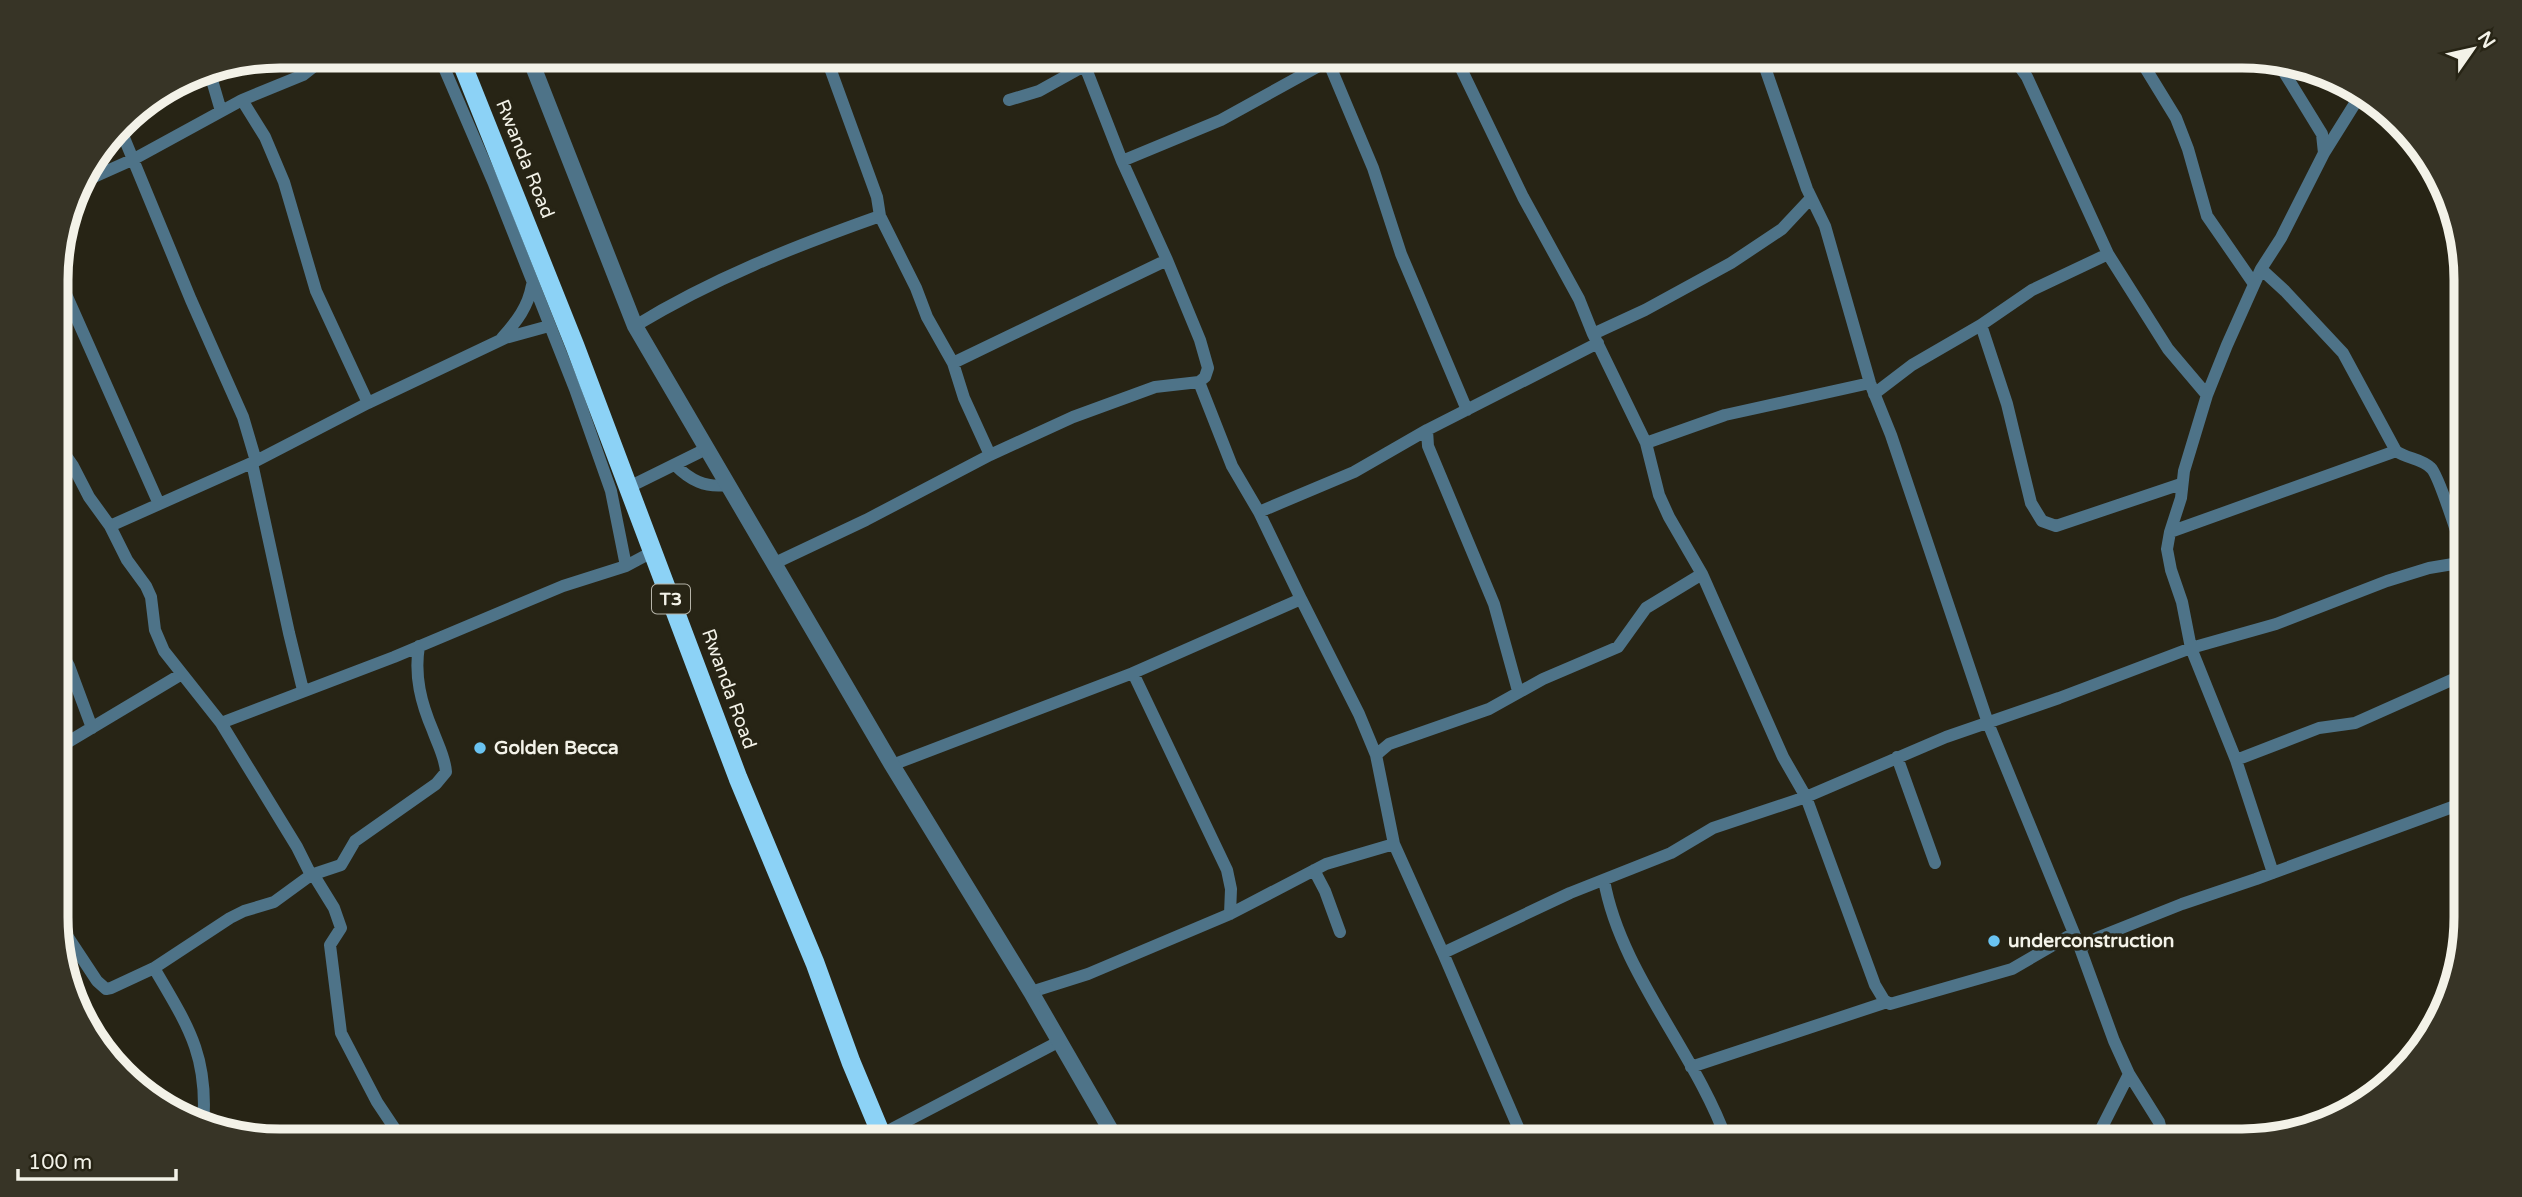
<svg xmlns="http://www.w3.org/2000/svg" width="2522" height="1197" viewBox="0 0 2522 1197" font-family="'Varela Round',sans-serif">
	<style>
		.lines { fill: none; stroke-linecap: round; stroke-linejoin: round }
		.minor { stroke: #4e7388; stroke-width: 12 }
		.tertiary { stroke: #4e7388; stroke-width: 16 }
		.trunk { stroke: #8cd2f6; stroke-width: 19 }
		.poi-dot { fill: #6ac3f1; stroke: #272415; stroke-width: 2.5 }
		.labels { text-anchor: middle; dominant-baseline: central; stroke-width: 7; stroke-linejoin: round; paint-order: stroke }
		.shield { fill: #272415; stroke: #b6b4a9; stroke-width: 2 }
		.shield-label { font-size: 18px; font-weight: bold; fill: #f3f2e8 }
		.street-label { font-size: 19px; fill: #f3f2e8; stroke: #272415 }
		.poi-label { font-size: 19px; font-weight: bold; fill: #f3f2e8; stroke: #272415; text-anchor: start }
		.rim { fill: none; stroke: #f3f2e8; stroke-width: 9 }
	</style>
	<rect width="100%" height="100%" fill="#272415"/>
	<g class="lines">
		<!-- minor -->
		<path class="minor" d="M439,56L494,184L575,389L611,491L626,566
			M828,56L826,57L877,197L880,216
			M1455,56L1523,197L1579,299L1593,334L1646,443L1659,495L1669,517L1702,574L1783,757L1806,797L1875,985L1884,1000L1890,1004L2012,969L2074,933
			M1761,56L1807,189L1825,226L1870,383L1891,435L1988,723L2080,948L2114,1041L2129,1074L2159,1122C2162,1131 2158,1137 2149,1141
			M2012,56L2027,77L2108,254L2168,349L2207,395
			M2138,56L2176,118L2188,149L2207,216L2254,284
			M1328,61L1373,168L1401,254L1467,410
			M2279,64L2322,134L2324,153
			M209,70L221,111
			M242,100L265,137L284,182L316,291L368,403
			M1009,100L1039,91L1084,66
			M120,128L191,300L243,417L256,461
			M1122,161L1221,120L1337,56
			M78,184L134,159L242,100L303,75L327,56
			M2261,269L2285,291L2343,353L2396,451C2407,459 2421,458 2431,468C2439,475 2460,543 2465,558
			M57,274L159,504
			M1981,325L2007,404L2031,503L2042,521L2056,526L2181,484
			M635,326C712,279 795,246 880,216L916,288L927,317L953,363L964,398L990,455
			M1593,334L1645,310L1731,263L1782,229L1811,198
			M502,338C517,321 528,307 532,285
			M953,363L1167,260
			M1874,394L1912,365L1981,325L2032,290L2108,254
			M1427,430L1428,446L1494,604L1518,691
			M57,443L73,466L89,497L110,526L127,560L146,586L151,597L155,630L164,651L221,723L297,847L311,875
			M1646,443L1725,415L1870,383
			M252,463L289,633L303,690
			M675,465C690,480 705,488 727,485
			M629,487L706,449
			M1259,512L1354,472L1427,430L1598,343
			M110,526L256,461L368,403L505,338L549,326
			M2170,532L2396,451
			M775,563L866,520L990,455L1073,417L1155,387L1199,382L1205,377L1208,368L1200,340L1167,260L1122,161L1081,56
			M1301,599L1359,714L1376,755
			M57,645L69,666L92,728
			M1133,673L1227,870L1231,889L1230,914
			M221,723L394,657L563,586L626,566L654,551
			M58,748L180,675
			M1897,757L1935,863
			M2236,760L2319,728L2355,723L2465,674
			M892,765L1133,673L1301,599L1259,512L1232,466L1199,382
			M1394,844L1376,755L1389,744L1489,709L1543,679L1618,647L1646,608L1702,574
			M1314,870L1325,891L1340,932
			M2273,873L2236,760L2191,648L2182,602L2171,570L2167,549L2170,532L2181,498L2184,471L2207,395L2227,345L2261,269L2281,238L2324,153L2359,97
			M313,874L334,908L341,928L330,945L341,1033L377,1102L403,1141
			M1604,880C1620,972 1696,1053 1727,1141
			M58,922L97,981L106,989L111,988L154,968L230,918L244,911L274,902L311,875L341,865L355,841L436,784L446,772C445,757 438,745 433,731C421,703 414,676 419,646
			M2080,948L2099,937L2182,904L2256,879L2466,802
			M1443,953L1524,1141
			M154,968C188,1026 209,1056 203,1126
			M1031,992L1088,974L1230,914L1326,864L1394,844L1443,953L1570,893L1671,853L1713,828L1806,797L1946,737L2059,698L2191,648L2276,624L2387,581L2429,568L2465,562
			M1691,1067L1887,1002
			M878,1141L882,1134L1060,1041
			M2095,1141L2129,1074"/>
		<!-- tertiary -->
		<path class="tertiary" d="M529,56L635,326L892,765L1031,992L1117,1141"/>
		<!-- trunk -->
		<path class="trunk" d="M459,56L575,346L738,778L815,963L851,1062L884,1141"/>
	</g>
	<!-- markers -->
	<g class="poi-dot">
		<circle cx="480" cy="748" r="7"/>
		<circle cx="1994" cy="941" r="7"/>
	</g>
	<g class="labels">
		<!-- shield labels -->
		<rect class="shield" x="652" y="584.5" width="38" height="29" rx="5"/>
		<g class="shield-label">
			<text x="671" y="599">T3</text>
		</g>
		<!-- street labels -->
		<g class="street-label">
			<text transform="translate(525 159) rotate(68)">Rwanda Road</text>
			<text transform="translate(729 689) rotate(70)">Rwanda Road</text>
		</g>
		<!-- poi labels -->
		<g class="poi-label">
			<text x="494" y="748">Golden Becca</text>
			<text x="2008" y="941">underconstruction</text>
		</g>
	</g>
	<!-- crop -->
	<path d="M0 0H2522V1197H0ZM280 68H2242A212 212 0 0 1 2454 280V917A212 212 0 0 1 2242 1129H280A212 212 0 0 1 68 917V280A212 212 0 0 1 280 68Z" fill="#373426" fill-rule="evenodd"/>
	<path class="rim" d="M280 68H2242A212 212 0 0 1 2454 280V917A212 212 0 0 1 2242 1129H280A212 212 0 0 1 68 917V280A212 212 0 0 1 280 68Z"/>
	<!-- north arrow -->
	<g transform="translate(2473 49) rotate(56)" stroke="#272415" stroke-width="5" paint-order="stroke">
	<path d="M0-5L12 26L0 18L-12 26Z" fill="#f3f2e8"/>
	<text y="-10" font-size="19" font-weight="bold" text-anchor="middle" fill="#f3f2e8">N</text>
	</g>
	<!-- scale -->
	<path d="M18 1169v10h158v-10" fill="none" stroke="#f3f2e8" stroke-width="3.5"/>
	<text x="28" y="1169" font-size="21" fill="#f3f2e8" stroke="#272415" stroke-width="5" paint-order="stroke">100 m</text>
</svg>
